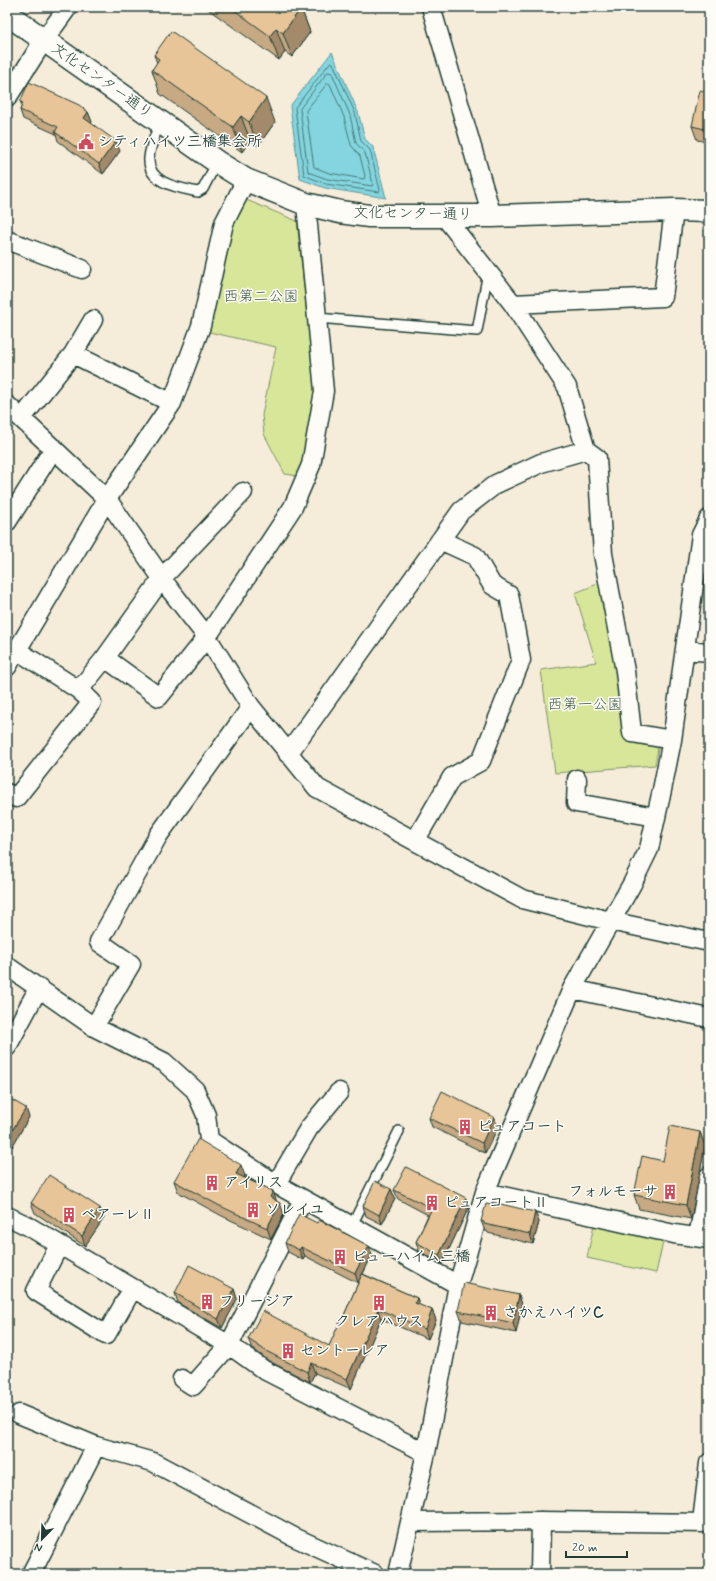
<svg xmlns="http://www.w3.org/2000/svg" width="716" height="1581" viewBox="0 0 716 1581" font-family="Mynerve,'Klee One',sans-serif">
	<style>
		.green { fill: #d7e699; stroke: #7b9266 }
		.water { fill: #84d5df; stroke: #5c989b }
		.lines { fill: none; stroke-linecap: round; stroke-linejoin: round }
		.shore { stroke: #477a78; stroke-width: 1 }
		.service-casing { stroke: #1f3d34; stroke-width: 12 }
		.minor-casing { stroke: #1f3d34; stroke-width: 21 }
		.tertiary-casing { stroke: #1f3d34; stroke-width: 25 }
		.service { stroke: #fdfcf7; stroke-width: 9 }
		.minor { stroke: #fdfcf7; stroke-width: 18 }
		.tertiary { stroke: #fdfcf7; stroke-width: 22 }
		.wall { fill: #c7a983; stroke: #1f3d34 }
		.shaded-wall { fill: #a28a6a; stroke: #1f3d34 }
		.building { fill: #e7c598; stroke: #1f3d34 }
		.labels { text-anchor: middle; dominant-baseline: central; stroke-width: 3; stroke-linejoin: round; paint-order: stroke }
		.street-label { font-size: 15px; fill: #1f3d34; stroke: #fdfcf7 }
		.poi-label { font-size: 15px; font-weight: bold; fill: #1f3d34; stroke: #fdfcf7; text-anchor: start }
		.park-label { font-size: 15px; fill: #445f48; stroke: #fdfcf7 }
	</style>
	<rect width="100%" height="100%" fill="#f6ecda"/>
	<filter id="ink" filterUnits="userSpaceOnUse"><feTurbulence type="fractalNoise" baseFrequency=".025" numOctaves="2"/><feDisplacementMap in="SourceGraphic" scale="8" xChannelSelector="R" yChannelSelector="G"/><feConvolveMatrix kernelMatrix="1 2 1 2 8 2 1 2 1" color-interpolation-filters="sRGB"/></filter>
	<g filter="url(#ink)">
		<!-- green -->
		<path class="green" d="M244,199L297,221L315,390L299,476L285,474L264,434L262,415L276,347L209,332L231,223Z
			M605,581L629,736L659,743L655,765L555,773L541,670L596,662L575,593Z
			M594,1225L664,1238L656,1273L587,1258Z"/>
		<!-- water -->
		<path class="water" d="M332,52L358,112L365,139L373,147L386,198L325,188L300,179L290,106Z"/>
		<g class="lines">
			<!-- shore -->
			<path class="shore" d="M331,62L333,63L355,113L361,141L370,150L380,190L379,192L326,184L304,175L295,108Z
				M328,72L332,73L350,115L356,143L365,153L373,184L372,186L327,179L308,172L300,109Z
				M328,83L330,84L344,117L351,145L360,156L365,176L364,179L329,173L314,167L306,111Z"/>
			<!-- service casing -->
			<g class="service-casing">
				<path id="service" d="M160,122C156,133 150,146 149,158C147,184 180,188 198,192L203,189L217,162
					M317,318L477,331L488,272
					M351,1227L399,1131"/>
			</g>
			<!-- minor casing -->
			<g class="minor-casing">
				<path id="minor" d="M431,7L492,216
					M7,98L44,40L68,7
					M7,240L82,269
					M513,304L663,297L674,210
					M73,354L172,403
					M7,405L107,499L168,587L207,637L251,707L317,788L522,899L610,921L709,942
					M22,418L73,354L93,320
					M586,450L597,458L603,554L625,671L632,733L672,740
					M7,522L54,448
					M685,650L709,652
					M18,651L79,690
					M105,658L159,697L207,637L293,507L311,465L324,391L306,204
					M7,667L107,499L172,403L201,326L224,223L246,180
					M251,707L158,836L99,942L131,964L94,1027L164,1062L195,1090L206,1115L209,1140L276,1184L458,1285
					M288,754L461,511L496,484L541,463L586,450L567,387L513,304L444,216
					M577,779L576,803L656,817
					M7,793L16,798L92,702L79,690L105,658L162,578L243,492
					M415,841L452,777L481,761L521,660L509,595L492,585L475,556L440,540
					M7,966L94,1027
					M572,989L709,1018
					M7,1047L38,989
					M276,1184L309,1128L339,1092
					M485,1192L674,1234L709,1239
					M7,1216L28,1226L229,1345L264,1370L426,1453
					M698,1237L709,1176
					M59,1245L36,1291L106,1335L133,1288
					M182,1379L193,1386L229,1345L303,1200
					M19,1414L96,1446L153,1462L294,1537L375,1574
					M410,1522L541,1521L709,1523
					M702,1522L709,1463
					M31,1574L96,1446
					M398,1574L426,1453L458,1285L485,1192L572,989L632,884L649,849L662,790L672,740L701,535L709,519
					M540,1574L541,1521"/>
			</g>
			<!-- tertiary casing -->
			<g class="tertiary-casing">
				<path id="tertiary" d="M7,14L217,162L246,180L306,204L340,212L369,216H492L674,210L709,211"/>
			</g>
			<!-- service -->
			<use href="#service" class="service"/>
			<!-- minor -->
			<use href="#minor" class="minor"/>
			<!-- tertiary -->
			<use href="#tertiary" class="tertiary"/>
		</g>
		<!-- wall -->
		<path class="wall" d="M205,7H299L301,8L310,32L292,57L285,52L279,60Z
			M154,55L275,122L258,146L250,140L242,152L160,94L152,70L157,63Z
			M709,92V142L697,140L692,126Z
			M20,102L88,112L92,122L91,123L120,151L103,174L58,141L56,134L23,119L20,110L22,105Z
			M7,1097L29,1117L12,1147L7,1144Z
			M494,1117L498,1127L485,1153L432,1127L429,1118Z
			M700,1132L705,1146L691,1219L639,1209L634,1195L663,1161Z
			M245,1176L244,1177L273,1191L276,1200L284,1214L271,1239L222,1216L178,1192L174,1181Z
			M391,1189L395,1199L382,1224L366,1216L363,1206Z
			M394,1190L469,1207L442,1264L419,1251L416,1242L428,1215L398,1199Z
			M31,1203L104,1218L85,1246L35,1213Z
			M535,1212L539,1222L533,1244L488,1233L487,1231H485L481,1221Z
			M285,1243L372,1255L363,1274L417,1298L419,1305L432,1310L436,1320L428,1339L381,1319L351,1389L315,1373L310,1382L269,1361L252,1348L248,1339L329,1346L342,1320L358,1283L305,1256L303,1260L288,1252Z
			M234,1289L237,1299L222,1328L178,1303L175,1293Z
			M519,1295L522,1305L516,1333L462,1321L458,1311Z"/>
		<!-- shaded-wall -->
		<path class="shaded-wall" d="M301,8L310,32L292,57L283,33Z
			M276,28L285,52L279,60L270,36Z
			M266,98L275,122L258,146L249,122Z
			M88,112L92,122L87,128L84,118Z
			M241,116L250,140L242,152L233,127Z
			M116,141L120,151L103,174L99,164Z
			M26,1108L29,1117L12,1147L8,1137Z
			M494,1117L498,1127L485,1153L482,1143Z
			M700,1132L705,1146L691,1219L686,1205Z
			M241,1165L245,1176L240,1185L236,1174Z
			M391,1189L395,1199L382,1224L379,1215Z
			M273,1191L277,1202L270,1197Z
			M466,1198L469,1207L442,1264L439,1255Z
			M280,1203L284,1214L271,1239L267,1228Z
			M100,1208L104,1218L85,1246L82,1236Z
			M535,1212L539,1222L533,1244L530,1234Z
			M369,1246L372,1255L358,1283L355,1273Z
			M301,1247L305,1256L303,1260L299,1250Z
			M234,1289L237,1299L222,1328L218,1319Z
			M519,1295L522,1305L516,1333L513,1323Z
			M417,1298L420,1307L415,1303Z
			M378,1309L381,1319L351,1389L347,1379Z
			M432,1310L436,1320L428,1339L425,1329Z
			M311,1363L315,1373L310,1382L307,1372Z"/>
		<!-- building -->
		<path class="building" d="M230,7H299L301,8L283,33L276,28L270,36Z
			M171,31L266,98L249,122L241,116L233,127L152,70L159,59L154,55Z
			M29,82L79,105L88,112L84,118L116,141L99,164L55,132L58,127L20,110L23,103L20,102Z
			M700,90L709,92V130L692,126Z
			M442,1091L494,1117L482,1143L429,1118Z
			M7,1097L26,1108L8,1137L7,1136Z
			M670,1126L700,1132L686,1205L634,1195L642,1156L663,1161Z
			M198,1139L241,1165L236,1174L273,1191L270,1197L280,1203L267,1228L218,1205L174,1181Z
			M406,1167L466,1198L439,1255L416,1242L432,1208L394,1190Z
			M49,1175L100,1208L82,1236L31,1203Z
			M375,1181L391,1189L379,1215L363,1206Z
			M492,1202L535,1212L530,1234L484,1224V1222L481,1221L486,1204L492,1205Z
			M299,1214L317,1223L319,1220L369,1246L355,1273L301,1247L299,1250L285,1243Z
			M189,1265L234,1289L218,1319L175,1293Z
			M362,1274L417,1298L415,1303L432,1310L425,1329L378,1309L347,1379L311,1363L307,1372L266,1351L248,1339L263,1311L329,1346L341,1319L342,1320Z
			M464,1283L519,1295L513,1323L458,1311Z"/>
	</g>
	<!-- icons -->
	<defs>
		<g id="civic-bare" transform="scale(1.2)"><path d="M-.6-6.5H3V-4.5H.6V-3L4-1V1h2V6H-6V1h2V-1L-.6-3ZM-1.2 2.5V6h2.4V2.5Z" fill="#d1495b" stroke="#fdfcf7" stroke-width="2.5" paint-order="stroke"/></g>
		<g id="building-bare" transform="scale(1.2)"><path d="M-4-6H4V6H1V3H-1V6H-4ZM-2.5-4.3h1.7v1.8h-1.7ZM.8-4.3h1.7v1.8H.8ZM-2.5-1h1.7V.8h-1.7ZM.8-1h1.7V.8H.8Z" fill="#d1495b" stroke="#fdfcf7" stroke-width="2.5" paint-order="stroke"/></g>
	</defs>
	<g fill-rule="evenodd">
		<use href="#civic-bare" x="86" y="142"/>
		<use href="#building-bare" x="465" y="1127"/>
		<use href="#building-bare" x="212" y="1183"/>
		<use href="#building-bare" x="670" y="1192"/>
		<use href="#building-bare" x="432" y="1203"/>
		<use href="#building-bare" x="253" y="1210"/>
		<use href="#building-bare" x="69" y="1215"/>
		<use href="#building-bare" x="340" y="1257"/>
		<use href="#building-bare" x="207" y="1302"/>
		<use href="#building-bare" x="379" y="1303"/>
		<use href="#building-bare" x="491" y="1313"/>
		<use href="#building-bare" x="288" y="1351"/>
	</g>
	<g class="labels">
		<!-- street labels -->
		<g class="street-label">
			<text transform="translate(102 81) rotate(35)">文化センター通り</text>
			<text transform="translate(413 214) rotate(1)">文化センター通り</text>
		</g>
		<!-- poi labels -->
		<g class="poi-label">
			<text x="98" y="142">シティハイツ三橋集会所</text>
			<text x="477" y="1127">ピュアコート</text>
			<text x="224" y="1183">アイリス</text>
			<text x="658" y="1192" text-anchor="end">フォルモーサ</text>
			<text x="444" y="1203">ピュアコートⅡ</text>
			<text x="265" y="1210">ソレイユ</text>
			<text x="81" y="1215">ベアーレⅡ</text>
			<text x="352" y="1257">ビューハイム三橋</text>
			<text x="219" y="1302">フリージア</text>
			<text x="503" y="1313">さかえハイツC</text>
			<text x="379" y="1322" text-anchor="middle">クレアハウス</text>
			<text x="300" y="1351">セントーレア</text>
		</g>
		<!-- park labels -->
		<g class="park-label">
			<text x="261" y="297">西第二公園</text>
			<text x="585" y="705">西第一公園</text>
		</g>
	</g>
	<!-- margin -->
	<rect width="716" height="1581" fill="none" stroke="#fdfcf7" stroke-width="24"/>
	<rect x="12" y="12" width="692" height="1557" fill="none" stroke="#1f3d34" stroke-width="1.5" filter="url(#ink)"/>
	<!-- north arrow -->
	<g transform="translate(42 1539) rotate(203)" stroke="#fdfcf7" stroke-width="3" paint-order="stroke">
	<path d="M0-3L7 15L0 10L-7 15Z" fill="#1f3d34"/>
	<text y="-6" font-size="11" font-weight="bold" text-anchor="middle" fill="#1f3d34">N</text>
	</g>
	<!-- scale -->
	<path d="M566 1551v6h61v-6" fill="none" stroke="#1f3d34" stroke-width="2"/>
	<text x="572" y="1551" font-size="12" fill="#1f3d34" stroke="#fdfcf7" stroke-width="3" paint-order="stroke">20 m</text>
</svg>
